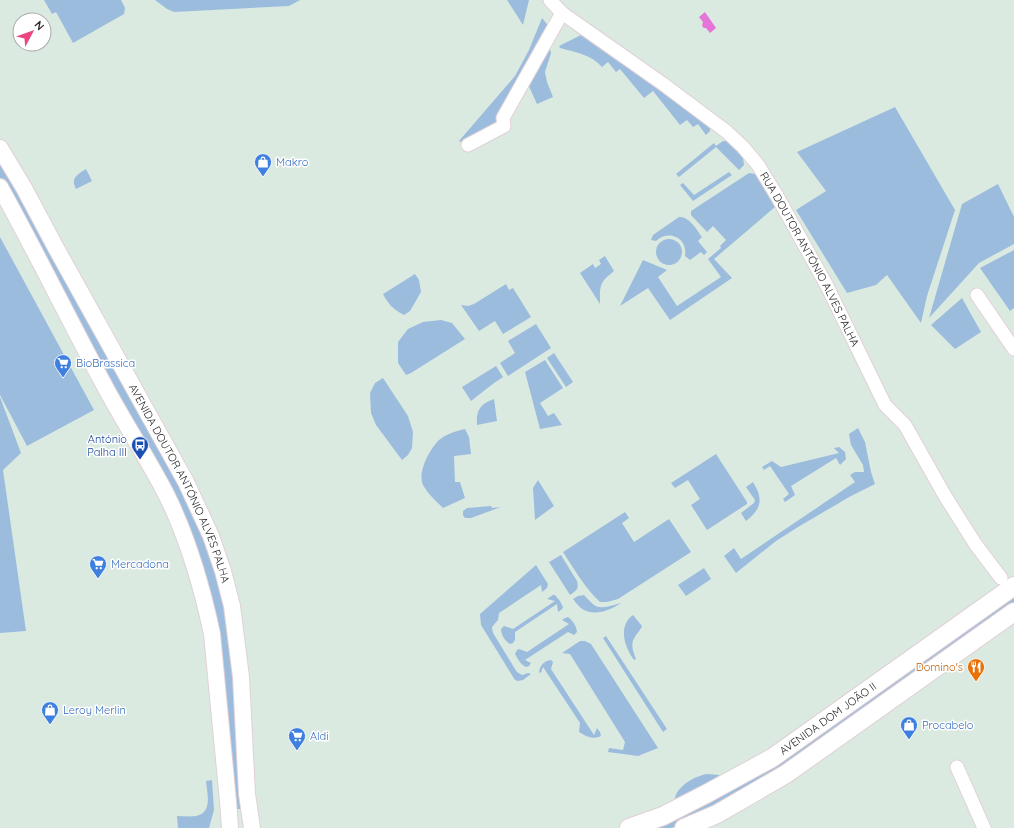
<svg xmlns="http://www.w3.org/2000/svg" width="1014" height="828" viewBox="0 0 1014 828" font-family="Quicksand,sans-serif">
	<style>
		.green { fill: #9bbcdd }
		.water { fill: #e575d9 }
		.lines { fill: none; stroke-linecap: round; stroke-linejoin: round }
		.minor-casing { stroke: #e0d1d6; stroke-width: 15 }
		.tertiary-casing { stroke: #e0d1d6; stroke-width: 18 }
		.secondary-casing { stroke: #e0d1d6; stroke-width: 20 }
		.minor { stroke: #fff; stroke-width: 13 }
		.tertiary { stroke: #fff; stroke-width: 16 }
		.secondary { stroke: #fff; stroke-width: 18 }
		.labels { text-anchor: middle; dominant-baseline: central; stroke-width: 3; stroke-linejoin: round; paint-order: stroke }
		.shop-label { font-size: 11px; fill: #366cbe; stroke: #fff; text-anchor: start }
		.street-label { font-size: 11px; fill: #292929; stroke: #fff }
		.transit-label { font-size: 11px; fill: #164399; stroke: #fff; text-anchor: end }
		.food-label { font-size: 11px; fill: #c56008; stroke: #fff; text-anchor: end }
	</style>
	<rect width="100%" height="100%" fill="#dbeae1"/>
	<!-- green -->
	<path class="green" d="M44,0H121L125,8L124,14L73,43L56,12L52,14Z
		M155,0H300L289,6L174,12L167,9Z
		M507,0H529L523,25Z
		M542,18L550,28L498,123L489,129L476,133L463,143L459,141L515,76L529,50Z
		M583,34L707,124L710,128V131L706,135L698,124L693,127L687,120L680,125L653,91L644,98L620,69L616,72L608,62L602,67C592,55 575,52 560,48L559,46Z
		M550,49L551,53L545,72L547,82L553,97L537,104L526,80L541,54Z
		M895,107L955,210L927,296L921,323L887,275L876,285L847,293L796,210L826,191L797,152Z
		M723,141H727L743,158L744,165L739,170L716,147L679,177L676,174L714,143L716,146Z
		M0,160L180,487L196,519L210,555L222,595L232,655L243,809H236L219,627L212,596L200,558L189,527L141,436L0,178Z
		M86,169L92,181L76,189C70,178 78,174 86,169Z
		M729,172L732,175L693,201L680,185L683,183L694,195Z
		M749,173L755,174L775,207L714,259L732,278L670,320L648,288L620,306L643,260L667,270L658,277L677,306L721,277L708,259L721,248L720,246L726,240L713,226L707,232L691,215V211Z
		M998,184L1014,217V244L979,263L929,318L962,204Z
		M679,217C689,216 697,230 702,237L698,241L707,252L704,255L701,252L690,260L685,256C688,238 669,229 656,241L651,240L653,235Z
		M0,237L94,410L27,446L0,395Z
		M656 252a13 13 0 1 1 26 0a13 13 0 1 1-26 0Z
		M1014,250V308L1010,311L980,268Z
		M605,256L614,271C599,283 600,285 600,304L580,273L593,264L595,268L601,264L599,260Z
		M415,274L419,280L421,292L410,311L404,315C394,310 388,304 383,294Z
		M506,284L509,290L513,288L531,317L503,334L495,321L479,331L461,305L468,306L474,304Z
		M962,298L981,332L955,349L931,325Z
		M441,320L452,323L465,339L411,373L406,375L398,363V342L408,329L423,322Z
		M536,324L551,348L508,376L500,363L515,353L508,341Z
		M554,353L573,382L566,387L547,358Z
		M545,360L563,388L540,403L548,416L554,413L562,425L540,429L525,372Z
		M496,366L503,377L494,383L471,401L462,387Z
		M383,378L408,416L413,432L412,448L408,455L402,460L376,425L371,413L370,393L375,383Z
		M0,397L21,453L3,470L26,631L0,633Z
		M494,399L497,421L477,425C476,410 480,404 494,399Z
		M858,428L865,442L871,472L875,484L851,496L798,527L776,541L736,573L724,556L734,548L741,559L855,482L850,475L855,472H864L863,465L851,445L849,434Z
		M465,429L469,437L471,454L454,456L455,482H460L465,498L443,508C436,501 428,494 423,485C417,472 430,449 439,440C446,434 456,431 465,429Z
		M839,447L845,452L846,459L840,465L836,458L791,486L795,495L785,502L783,499L789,494L770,466L764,470L762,467L772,461L781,467L839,453L834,448Z
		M716,454L747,502V504L707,530L691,505L700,499L688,480L675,488L671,483Z
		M538,480L554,506L535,520L533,488Z
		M753,482C764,500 761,509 746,521L741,513L754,503L755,500L746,487Z
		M491,506L492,508L501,507L471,518H465L463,515V511L467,508Z
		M625,512L629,518L622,523L634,542L669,519L691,552L618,599L607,602H600C585,588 574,569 563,552Z
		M561,555L577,581C579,589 577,590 570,595L549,562Z
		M536,565L548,584L547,588L542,592L541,585L499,613L498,620L492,627L493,633L517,672L522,675L528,673L531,674L523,680L518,681L515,680L481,625L480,614Z
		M704,568L711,579L686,596L678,585Z
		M1014,592V604L776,773L677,826L671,828H647Z
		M553,595H555L560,601L563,607L562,609L558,612L557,604L515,632V640L513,643L510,644C505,641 501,635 501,629L504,626L513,629L555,601L547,599Z
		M584,595C587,598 590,602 594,605C601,610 613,605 621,603C611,610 596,616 584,610C580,608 576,603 573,599L578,596Z
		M633,615L642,626C640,631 637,633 635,637C630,644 633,651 636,659L634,660C624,646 618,626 633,615Z
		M568,617C573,621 576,625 577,632L574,635L568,632L525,660L531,663L529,666L526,667C520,664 518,659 515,654L517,650L519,649L527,652L569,624L562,620L565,618Z
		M606,636L667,729L663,732L603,638Z
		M580,641H585L591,644L658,748L638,756L608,752L609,748L623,750L625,742L570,654L562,653Z
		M551,660L553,662L551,669L594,735L597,728L600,732L601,736C593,740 585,736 579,732L580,723L543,667L541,673L539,672C540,665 544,661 551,660Z
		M708,774L719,775L723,778L675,800C675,787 696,775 708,774Z
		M212,780L214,810L209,828H178L177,816C183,816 190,817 196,816C213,813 207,793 206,781Z"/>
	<!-- water -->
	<path class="water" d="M705,12L716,28L710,33L706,28H704L702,26L703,22L699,17Z"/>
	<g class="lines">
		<!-- minor casing -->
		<g class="minor-casing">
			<g id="minor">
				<path id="s1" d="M550,0L562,13L663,84L727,132L743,147L758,165L777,196L827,286L885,405L905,425L945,496L976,545L1001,578"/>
				<path d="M468,145L504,126L503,118L562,13"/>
				<path d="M977,295L1014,349"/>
				<path d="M957,767L984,828"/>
			</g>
		</g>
		<!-- tertiary casing -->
		<g class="tertiary-casing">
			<g id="tertiary">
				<path id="s2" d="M0,148L24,188L56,248L186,482L211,536L223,571L232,606L241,677L247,794L252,828"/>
				<path d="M0,187C36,252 68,318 103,383C123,421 147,457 167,496C188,539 202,587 212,634L228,801L230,828"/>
			</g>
		</g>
		<!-- secondary casing -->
		<g class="secondary-casing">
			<g id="secondary">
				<path id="s3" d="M629,828L663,816L706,794L772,758L1014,586"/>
				<path d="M684,828L717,814L786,774L1014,612"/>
			</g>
		</g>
		<!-- minor -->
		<use href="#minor" class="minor"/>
		<!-- tertiary -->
		<use href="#tertiary" class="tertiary"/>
		<!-- secondary -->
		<use href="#secondary" class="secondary"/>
	</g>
	<!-- icons -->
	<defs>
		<g id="shop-pin" transform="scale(0.9)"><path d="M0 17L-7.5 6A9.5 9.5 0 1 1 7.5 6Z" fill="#3f7fe0" stroke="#fff"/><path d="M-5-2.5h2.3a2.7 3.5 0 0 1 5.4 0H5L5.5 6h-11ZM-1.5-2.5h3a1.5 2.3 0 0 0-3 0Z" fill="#fff"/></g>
		<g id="supermarket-pin" transform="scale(0.9)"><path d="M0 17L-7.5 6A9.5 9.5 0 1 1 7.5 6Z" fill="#3f7fe0" stroke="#fff"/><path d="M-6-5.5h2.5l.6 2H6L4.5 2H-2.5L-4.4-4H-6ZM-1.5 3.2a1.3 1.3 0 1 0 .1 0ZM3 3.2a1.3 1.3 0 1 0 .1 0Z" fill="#fff"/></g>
		<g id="bus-pin" transform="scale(0.9)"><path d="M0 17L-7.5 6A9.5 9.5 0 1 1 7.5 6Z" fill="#1a4fb4" stroke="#fff"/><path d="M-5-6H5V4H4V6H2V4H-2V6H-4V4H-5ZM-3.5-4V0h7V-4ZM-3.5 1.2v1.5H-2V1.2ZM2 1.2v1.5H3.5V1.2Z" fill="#fff"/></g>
		<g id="restaurant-pin" transform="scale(0.9)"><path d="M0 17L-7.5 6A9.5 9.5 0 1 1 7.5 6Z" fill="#e8710a" stroke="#fff"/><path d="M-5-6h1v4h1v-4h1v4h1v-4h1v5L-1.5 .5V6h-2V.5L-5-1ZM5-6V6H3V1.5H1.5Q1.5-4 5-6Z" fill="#fff"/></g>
	</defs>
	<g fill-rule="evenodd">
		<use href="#shop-pin" x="263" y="162"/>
		<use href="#supermarket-pin" x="63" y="363"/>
		<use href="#bus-pin" x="140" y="445"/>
		<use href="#supermarket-pin" x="98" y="564"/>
		<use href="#restaurant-pin" x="976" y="667"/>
		<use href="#shop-pin" x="50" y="710"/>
		<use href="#shop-pin" x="909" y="725"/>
		<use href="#supermarket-pin" x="297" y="736"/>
	</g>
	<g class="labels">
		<!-- shop labels -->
		<g class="shop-label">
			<text x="276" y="162">Makro</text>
			<text x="76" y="363">BioBrassica</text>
			<text x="111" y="564">Mercadona</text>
			<text x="63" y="710">Leroy Merlin</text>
			<text x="922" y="725">Procabelo</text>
			<text x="310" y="736">Aldi</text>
		</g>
		<!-- street labels -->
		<g class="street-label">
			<text stroke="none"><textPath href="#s1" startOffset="374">RUA DOUTOR ANTÓNIO ALVES PALHA</textPath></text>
			<text stroke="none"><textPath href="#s2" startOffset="381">AVENIDA DOUTOR ANTÓNIO ALVES PALHA</textPath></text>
			<text stroke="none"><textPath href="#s3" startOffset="228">AVENIDA DOM JOÃO II</textPath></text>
		</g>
		<!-- transit labels -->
		<g class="transit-label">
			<text x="127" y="439">António<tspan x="127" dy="13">Palha III</tspan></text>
		</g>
		<!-- food labels -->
		<g class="food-label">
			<text x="963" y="667">Domino's</text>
		</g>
	</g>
	<!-- north arrow -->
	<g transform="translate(32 32) rotate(49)"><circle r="19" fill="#ffffff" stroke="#a9a9a9"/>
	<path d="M0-3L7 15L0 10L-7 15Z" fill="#ec4680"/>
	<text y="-6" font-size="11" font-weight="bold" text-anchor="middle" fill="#292929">N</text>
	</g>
</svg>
